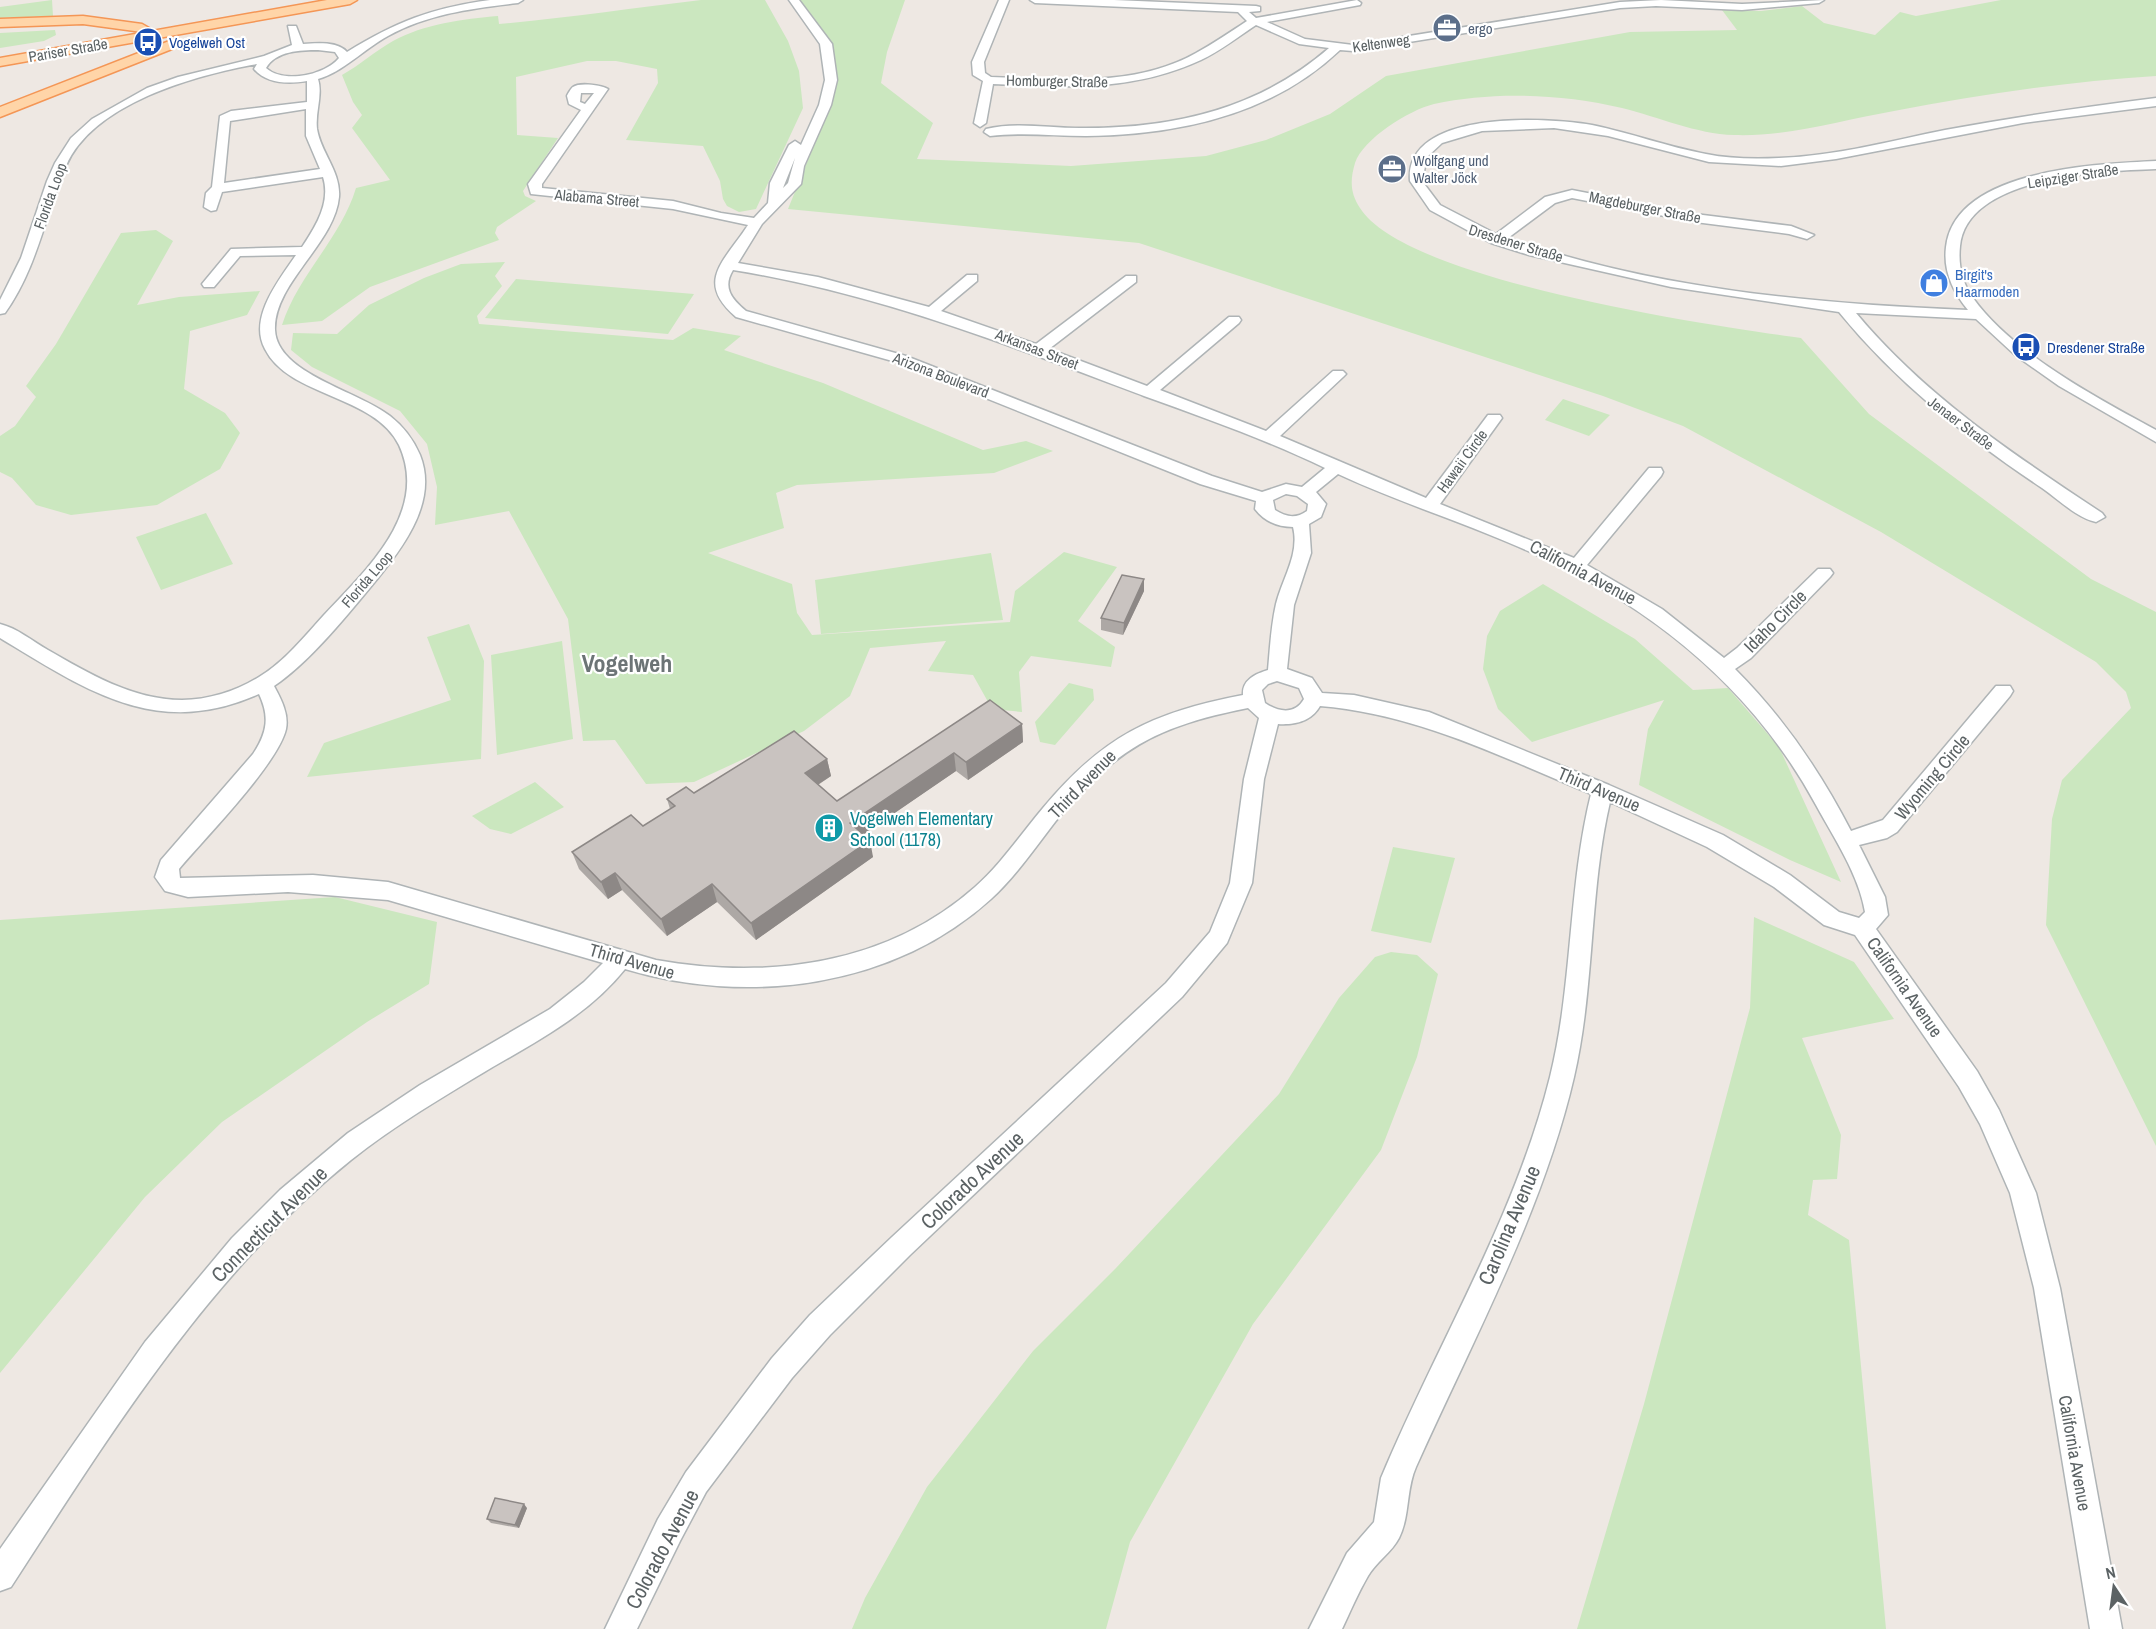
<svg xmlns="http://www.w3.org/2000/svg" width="2156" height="1629" viewBox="0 0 2156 1629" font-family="'Archivo Narrow',sans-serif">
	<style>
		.green { fill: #cbe7bf }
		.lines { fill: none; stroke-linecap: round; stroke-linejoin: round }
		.minor-casing { stroke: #afb4b6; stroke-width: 3 }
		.major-casing { stroke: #f49656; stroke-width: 3 }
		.minor { fill: #fff; fill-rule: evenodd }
		.major { fill: #ffd5a8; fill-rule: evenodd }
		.wall { fill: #ada8a5 }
		.shaded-wall { fill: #8d8886 }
		.building { fill: #c9c3c0; stroke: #8d8886; stroke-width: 1.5 }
		.labels { text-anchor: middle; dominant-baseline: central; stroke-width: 4.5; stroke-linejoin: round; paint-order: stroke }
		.far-service-label { font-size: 15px; fill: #4e5e75; stroke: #fff; text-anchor: start }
		.far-transit-label { font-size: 15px; fill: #164399; stroke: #fff; text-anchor: start }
		.far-street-label { font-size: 15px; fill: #5b6264; stroke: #fff }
		.far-shop-label { font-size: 15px; fill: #366cbe; stroke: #fff; text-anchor: start }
		.street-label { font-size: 18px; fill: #5b6264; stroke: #fff }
		.culture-label { font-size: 18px; fill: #0d838f; stroke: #fff; text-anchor: start }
		.near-street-label { font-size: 21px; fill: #5b6264; stroke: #fff }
		.district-label { font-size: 24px; font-weight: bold; fill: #6c7476; stroke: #fff }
	</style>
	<rect width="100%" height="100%" fill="#eee8e3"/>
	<!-- green -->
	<path class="green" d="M52,0L53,16L0,18V7Z
		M701,0H765L788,41L799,71L803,108L756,209L739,212L727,206L723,199L720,181L703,146L626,140L658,83L657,69L616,61H587L516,77L517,135L558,138L523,191L525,196L536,201L497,227L495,233L499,240L370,287L322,321L282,325C298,275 341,238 356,188L390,180L352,128L362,115L353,102L342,75C360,65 375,51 393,41C424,24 463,19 498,16L499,24C567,18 633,8 701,0Z
		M798,0H905L887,52L881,83L933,123L917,159L1071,166L1206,156L1266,140L1330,114L1386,76L1630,32L1737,30L1722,10L1761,11L1802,6L1824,23L1875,35L1900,12L1916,16L2001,0H2156V76C2069,81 1980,95 1894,111C1842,120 1787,137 1734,135C1696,134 1659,117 1622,108C1562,94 1494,91 1434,104C1409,110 1363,139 1355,163C1350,180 1350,193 1360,208C1406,281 1712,326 1801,338L1869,414L2091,579L2156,612V1146L2046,925L2052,819L2062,780L2131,708L2126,692L2096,662L1881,532L1683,426L1603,396L1139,243L788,209L828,110L831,50L814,18Z
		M55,30L56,35L44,41L0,48V33Z
		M156,230L173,241L137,305L179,297L260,291L247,315L190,331L184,389L225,413L240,433L220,469L157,505L71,515L36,505L12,478L0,472V436L15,426L36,397L26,386L56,344L121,233Z
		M505,262L495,276L502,286L477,316L479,324L673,340L693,328L741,336L724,350L823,383L983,450L1026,441L1053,451L994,473L797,485L776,493L784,528L708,553L792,584L797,613L812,635L1010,622L1015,591L1064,552L1117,567L1078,621L1115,647L1111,667L1031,656L1019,672L1022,712L992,709L973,675L928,671L946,641L870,648L850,696L804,731L694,782L646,784L615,740L583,741L568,619L509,511L435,525L437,487L427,444L400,411L312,367L291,350L293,333L337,334L369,305L424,278L461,264Z
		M516,279L694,294L668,334L485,318Z
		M1563,399L1610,415L1589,436L1545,420Z
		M206,513L233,564L161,590L136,537Z
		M991,553L1003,620L821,634L815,580Z
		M1543,584L1635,639L1693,690L1728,688L1779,747L1841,882L1790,860L1639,785L1648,729L1664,700L1532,742L1498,709L1483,669L1487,636L1500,611Z
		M469,624L484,661L481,759L307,777L324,743L451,700L427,637Z
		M562,641L573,739L497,755L491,655Z
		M1069,683L1093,689L1094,700L1055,745L1040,742L1035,722Z
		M535,782L564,807L511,834L490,829L472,816Z
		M1393,847L1455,858L1431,943L1371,931Z
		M335,897L437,922L429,984L367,1022L222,1122L145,1197L0,1373V920Z
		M1754,917L1854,962L1894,1019L1802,1038L1841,1135L1837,1179L1813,1180L1808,1215L1849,1240L1886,1629H1577L1644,1404L1750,1008Z
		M1391,952L1417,955L1438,974L1417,1057L1381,1150L1253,1324L1130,1542L1106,1629H852L865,1598L927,1487L1033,1351L1116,1268L1279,1094L1339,998L1375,957Z"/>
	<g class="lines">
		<!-- minor casing -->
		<g class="minor-casing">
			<path id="minor" d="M490,0H523L518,3C474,8 427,14 388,36C364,49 343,72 318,79C323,95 315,112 317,129C321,153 341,172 339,197C335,243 273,284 275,330C277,374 359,391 390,416C404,427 413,439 420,455C438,500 405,545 378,578C350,612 310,662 274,686C281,699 289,714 286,729C278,764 204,839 179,869L180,878L313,875L388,882L656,960C768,980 887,965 975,887C1001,864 1021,834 1043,808C1103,736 1151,713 1243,695C1242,680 1255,674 1268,670C1270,648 1271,626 1276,604C1282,579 1300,554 1293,527C1278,527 1265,522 1255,509L1256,501L1200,484L896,362L736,317C694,281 725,261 748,225L673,209L531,194L528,184L581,110L569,104L567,96C567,95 572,87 573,87C579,82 602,85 608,89L542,184V188L673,201L721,213L754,218L768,203L770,183L789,145L795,141L801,145L819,105L825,80L820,44L789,0H799L832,44L837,80L831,105L804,166L801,184L762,224L738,263L818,277L929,307L967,275H977V281L941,311L1036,344L1126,276H1136V282L1049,349L1147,386L1229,317H1239L1241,320L1239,323L1160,390L1266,431L1333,371H1343L1346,374L1343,377L1280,436L1426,498L1488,415H1500L1502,418L1440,504L1574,558L1649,468H1661L1663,472L1661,476L1587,565L1662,609L1724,658L1737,648L1818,569H1830L1833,573L1830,577L1751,658L1735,669C1783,717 1820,771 1851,831L1883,820L1996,686H2010L2013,691L2010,696L1897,832L1887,838L1859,845L1885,897L1888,915L1876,929L1977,1071L1999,1110L2036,1193L2060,1288L2122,1629H2090L2034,1288L2010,1193L1980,1124L1959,1087L1855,935L1824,925L1774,887L1707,847L1610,802C1589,892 1595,986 1574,1077C1543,1211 1472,1342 1416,1467C1406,1489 1410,1516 1399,1538C1392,1552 1376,1562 1368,1576C1358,1593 1350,1612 1342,1629H1309L1347,1553L1374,1522L1381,1478C1437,1344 1515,1218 1550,1077C1573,984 1568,887 1591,794C1502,757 1417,714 1320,706C1311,722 1294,725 1278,724L1264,779L1252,883L1227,943L1182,997L910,1255L830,1335L792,1378L706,1492L680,1541L637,1629H605L658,1519L686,1472L772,1358L810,1315L892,1237L1166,983L1210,932L1230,883L1244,779L1259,718L1248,708C1157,726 1114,749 1055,822C1035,848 1015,877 991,899C893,988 748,1006 625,969C589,1014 539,1040 491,1068C443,1097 395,1125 351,1160C209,1274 109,1436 11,1587L0,1591V1549L145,1342L232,1238L280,1190L348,1133L420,1085L550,1009L584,982L603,963L388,900L288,892L188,897L165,891L155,877L161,860L253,754C267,733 270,717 259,694C157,740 86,690 0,638V624C17,628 32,641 48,650C88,673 133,700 182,700C208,700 237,691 259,677C285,661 304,637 324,615C366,570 430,512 399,445C375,395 289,397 265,349C248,318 279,280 296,255L240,256L214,287H204L202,284L231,249L302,247C316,226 331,202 323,177L222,192L216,210L211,211L204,207L206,193L212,187L220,116L231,111L307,102V81C288,84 267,84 254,69L257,64C196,75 93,103 66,166C45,216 37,268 5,313L0,314V300L21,258L47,181L55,163L71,138L92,119L147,88L178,77L264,56L292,45L288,26H296L303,44C316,43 338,41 347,52C396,22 431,8 490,0ZM318,50L335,52L339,58C325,75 284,84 266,68C276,51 300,50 318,50ZM581,93H594L585,104L580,102ZM306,109V136L320,169L224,183L230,121ZM795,158L788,183L783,188ZM733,270C876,293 1009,345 1144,396C1205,418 1267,440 1325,468L1302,487L1286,484L1262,492L1212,476L906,356L746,311C732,299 722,288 733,270ZM1338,474C1400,503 1466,523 1528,551C1650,605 1752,687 1816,805C1834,838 1859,875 1865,912L1859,918L1839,912L1790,875L1723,835L1609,785L1429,712L1354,695L1322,693L1312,678L1287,669L1294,605L1311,553L1309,524L1321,517L1326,504L1316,492ZM1286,494L1297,496L1308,504L1307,511C1296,519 1286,517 1275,510L1273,500ZM1277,681L1299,688L1304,699C1295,715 1278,712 1265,703L1262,690L1268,684Z
				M999,0H1009L984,62L985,73L991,77C1060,79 1133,88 1196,53C1213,44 1230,32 1247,21L1238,12L1035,3L1030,0H1114L1256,6L1260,7V11L1249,12L1256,18L1357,0L1361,3L1360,5L1267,22L1305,39L1353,45L1620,2L1661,0L1742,4L1824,0L1819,3L1742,10L1656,6L1620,8L1353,51L1340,50C1272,115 1178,135 1086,136C1054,136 1022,132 990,136L984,132L986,129C1018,121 1053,129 1086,128C1176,128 1260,108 1329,48L1299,44L1256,25C1238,37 1220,51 1201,60C1132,92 1067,87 993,84L986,123L980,127L974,123L983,81L973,75L972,62Z
				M2156,98V106L2023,123L1836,159L1781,166L1709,162L1608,136L1554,128L1482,131L1442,143L1427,157L1422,181L1440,205L1496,234L1545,197L1572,190L1695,214L1791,226L1814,235L1807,239L1789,234L1695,222L1572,198L1555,203L1508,238C1654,289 1814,304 1968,310C1953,292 1943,271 1946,247C1955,169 2097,164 2156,161V169C2103,171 1967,176 1960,246C1958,265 1962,283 1973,298C2011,352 2098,399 2156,430V442L2059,386L2015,355L1976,319L1856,313C1925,396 2013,454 2102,513L2105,517L2096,522C2077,518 2058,499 2042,488C1966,437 1897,383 1839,312L1671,287L1529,255L1491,243L1430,210L1410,181C1404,109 1547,117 1592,125C1631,133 1668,147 1706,154C1730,159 1755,159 1779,158C1835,156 1890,141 1945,130C2015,117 2085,107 2156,98Z"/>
		</g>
		<!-- major casing -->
		<g class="major-casing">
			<path id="major" d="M327,0H357L350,4L0,66V58Z
				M83,16L142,24L149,28L142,32L83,24L0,27V19Z
				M177,38L184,42L182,45L0,117V107Z"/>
		</g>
		<!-- minor -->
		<use href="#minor" class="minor"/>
		<!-- major -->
		<use href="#major" class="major"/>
	</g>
	<!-- wall -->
	<path class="wall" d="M1144,579V591L1123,635L1101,630V618Z
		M1022,724L1023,742L968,780L956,771L863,834L873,857L756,940L717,902L667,936L622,890L608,899L579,869L572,852L643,826L670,809L667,799L694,793L827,759L831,776L818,785L837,801Z
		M527,1508L519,1528L491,1523L487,1519Z"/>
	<!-- shaded-wall -->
	<path class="shaded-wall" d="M1144,579V591L1123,635L1124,623Z
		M1022,724L1023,742L968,780L966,762Z
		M954,753L956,771L854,841L850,823Z
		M827,759L831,776L808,791L805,773Z
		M870,840L873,857L756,940L751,923Z
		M615,873L622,890L608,899L601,882Z
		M712,884L717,902L667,936L661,919Z
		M524,1504L527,1508L519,1528L515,1525Z"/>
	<!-- building -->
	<path class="building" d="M1122,575L1144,579L1124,623L1101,618Z
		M990,700L1022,724L966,762L954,753L850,823L870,840L751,923L712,884L661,919L615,873L601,882L572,852L631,815L643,826L675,806L667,799L686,787L694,793L794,731L827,759L805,773L837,801Z
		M495,1498L524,1504L515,1525L487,1519Z"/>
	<!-- icons -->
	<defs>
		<g id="office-disc" transform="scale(1.5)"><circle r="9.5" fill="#5c6f8a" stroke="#fff"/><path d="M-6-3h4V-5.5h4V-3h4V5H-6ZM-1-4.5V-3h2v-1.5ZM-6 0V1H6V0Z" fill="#fff"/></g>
		<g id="bus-disc" transform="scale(1.5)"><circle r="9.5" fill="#1a4fb4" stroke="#fff"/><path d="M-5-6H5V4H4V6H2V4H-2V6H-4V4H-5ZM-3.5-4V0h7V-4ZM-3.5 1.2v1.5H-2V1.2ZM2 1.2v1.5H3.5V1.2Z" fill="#fff"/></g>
		<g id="shop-disc" transform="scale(1.5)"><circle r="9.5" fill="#3f7fe0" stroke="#fff"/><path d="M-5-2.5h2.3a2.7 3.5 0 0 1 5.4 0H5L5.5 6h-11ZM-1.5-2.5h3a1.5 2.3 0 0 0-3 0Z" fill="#fff"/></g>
		<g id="building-disc" transform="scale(1.5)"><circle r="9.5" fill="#0f9aa8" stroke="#fff"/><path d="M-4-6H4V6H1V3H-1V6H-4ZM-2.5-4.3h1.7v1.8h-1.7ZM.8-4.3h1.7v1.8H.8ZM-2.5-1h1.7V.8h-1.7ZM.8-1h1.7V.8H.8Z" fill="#fff"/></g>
	</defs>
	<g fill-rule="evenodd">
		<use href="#office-disc" x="1447" y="28"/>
		<use href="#bus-disc" x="148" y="42"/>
		<use href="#office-disc" x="1392" y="169"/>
		<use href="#shop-disc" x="1934" y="283"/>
		<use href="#bus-disc" x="2026" y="347"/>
		<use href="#building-disc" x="829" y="828"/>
	</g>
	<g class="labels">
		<!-- far-service labels -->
		<g class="far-service-label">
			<text x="1468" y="28">ergo</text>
			<text x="1413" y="160">Wolfgang und<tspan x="1413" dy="17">Walter Jöck</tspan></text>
		</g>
		<!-- far-transit labels -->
		<g class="far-transit-label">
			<text x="169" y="42">Vogelweh Ost</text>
			<text x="2047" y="347">Dresdener Straße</text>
		</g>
		<!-- far-street labels -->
		<g class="far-street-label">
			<text transform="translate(1381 43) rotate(-8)">Keltenweg</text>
			<text transform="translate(68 50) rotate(-10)">Pariser Straße</text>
			<text transform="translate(1057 81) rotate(1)">Homburger Straße</text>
			<text transform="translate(2073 176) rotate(-9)">Leipziger Straße</text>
			<text transform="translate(50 196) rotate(-70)">Florida Loop</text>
			<text transform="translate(597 198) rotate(5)">Alabama Street</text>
			<text transform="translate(1645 207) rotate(11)">Magdeburger Straße</text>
			<text transform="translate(1516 243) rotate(17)">Dresdener Straße</text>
			<text transform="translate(1037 349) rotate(21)">Arkansas Street</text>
			<text transform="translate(941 375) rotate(21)">Arizona Boulevard</text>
			<text transform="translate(1961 423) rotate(37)">Jenaer Straße</text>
			<text transform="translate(1462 461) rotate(-54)">Hawaii Circle</text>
			<text transform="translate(367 579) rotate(-49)">Florida Loop</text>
		</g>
		<!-- far-shop labels -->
		<g class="far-shop-label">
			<text x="1955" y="274">Birgit's<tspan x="1955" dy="17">Haarmoden</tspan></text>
		</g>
		<!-- street labels -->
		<g class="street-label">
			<text transform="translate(1583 572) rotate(28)">California Avenue</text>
			<text transform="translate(1775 621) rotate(-45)">Idaho Circle</text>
			<text transform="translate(1932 777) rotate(-50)">Wyoming Circle</text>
			<text transform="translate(1082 784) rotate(-46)">Third Avenue</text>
			<text transform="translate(1599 789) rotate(23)">Third Avenue</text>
			<text transform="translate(632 961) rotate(16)">Third Avenue</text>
			<text transform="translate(1905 987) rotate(55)">California Avenue</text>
			<text transform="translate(2075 1453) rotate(80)">California Avenue</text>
		</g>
		<!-- culture labels -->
		<g class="culture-label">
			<text x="850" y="818">Vogelweh Elementary<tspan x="850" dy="21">School (1178)</tspan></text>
		</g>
		<!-- near-street labels -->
		<g class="near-street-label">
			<text transform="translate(972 1180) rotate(-43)">Colorado Avenue</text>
			<text transform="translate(269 1224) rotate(-45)">Connecticut Avenue</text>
			<text transform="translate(1509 1225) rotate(-67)">Carolina Avenue</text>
			<text transform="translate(662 1549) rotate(-62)">Colorado Avenue</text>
		</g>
		<!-- district labels -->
		<g class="district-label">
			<text x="627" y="663">Vogelweh</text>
		</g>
	</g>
	<!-- north arrow -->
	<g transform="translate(2114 1587) rotate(347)" stroke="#ffffff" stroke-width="4.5" paint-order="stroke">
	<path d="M0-4.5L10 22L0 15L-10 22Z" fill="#5b6264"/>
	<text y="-9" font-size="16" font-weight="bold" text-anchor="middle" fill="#5b6264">N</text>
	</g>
</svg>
